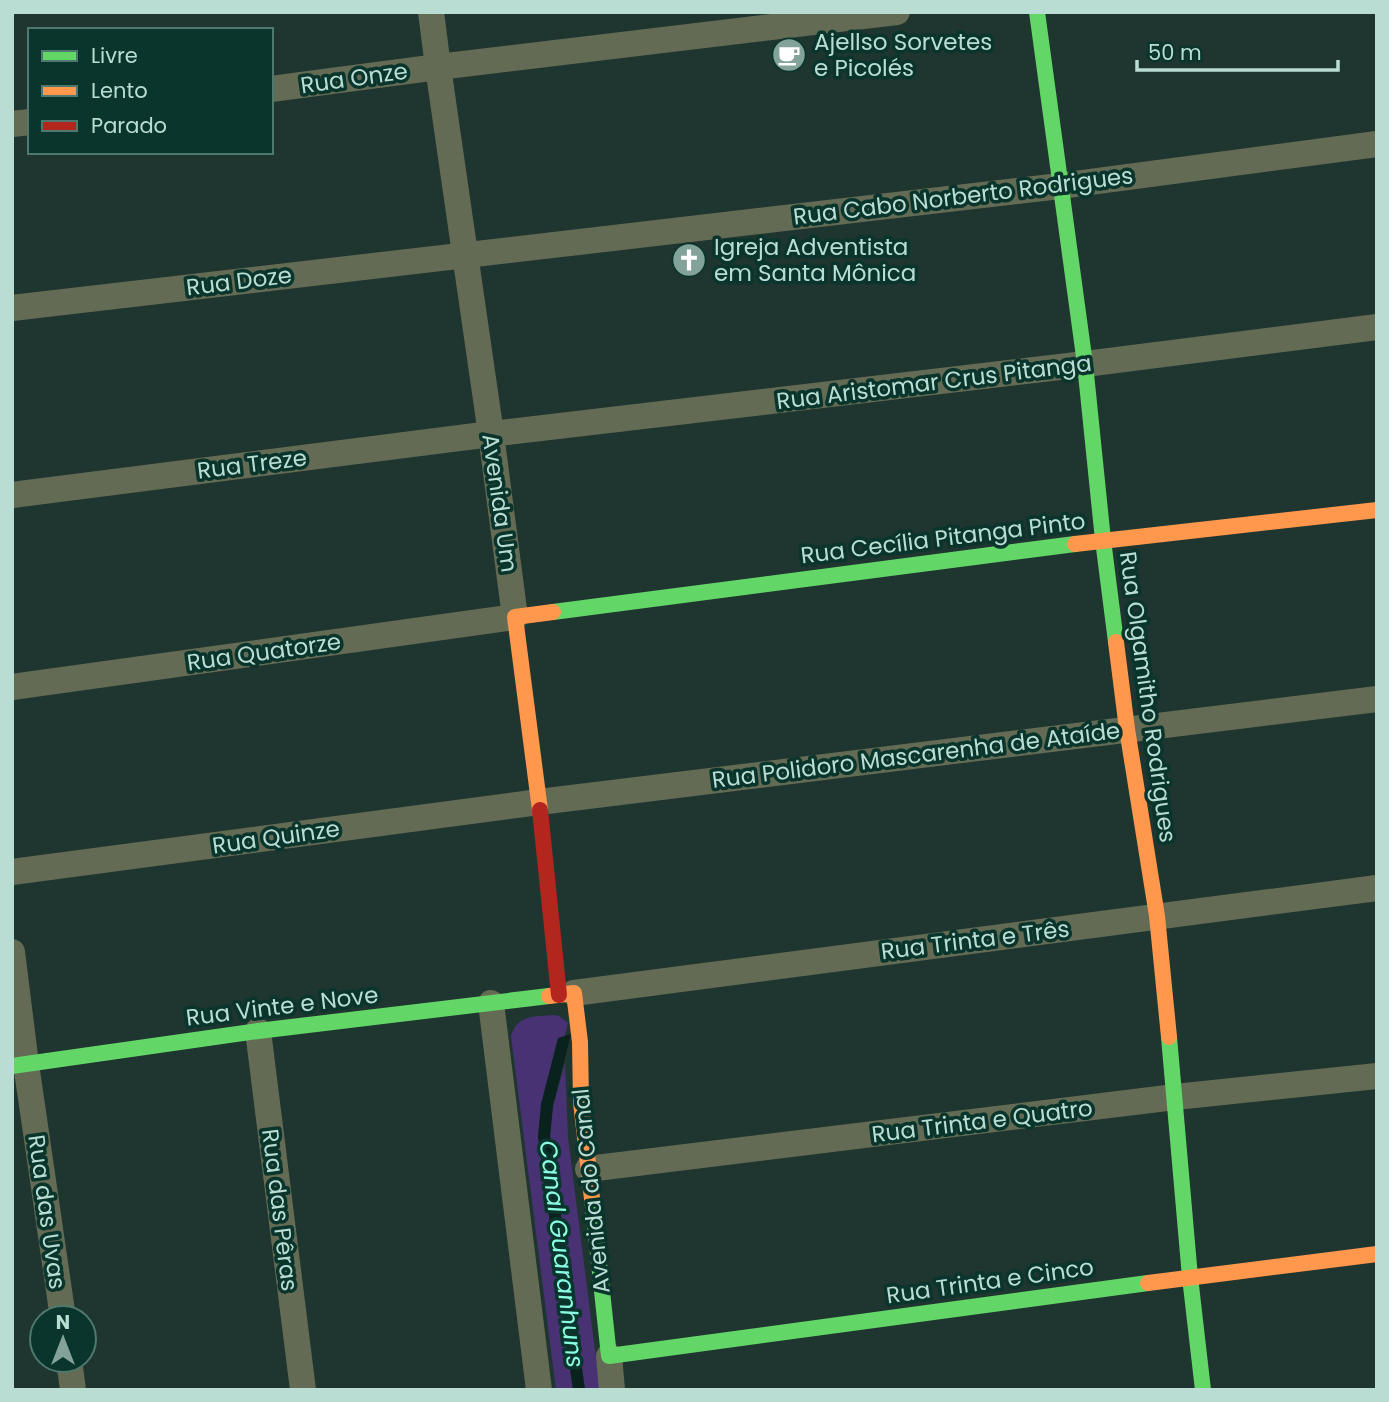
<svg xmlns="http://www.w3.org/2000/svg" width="1389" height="1402" viewBox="0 0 1389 1402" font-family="Poppins,sans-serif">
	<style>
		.green { fill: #483273 }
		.water { fill: #0a221d }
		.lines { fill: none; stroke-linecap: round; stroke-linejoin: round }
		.street { stroke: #646b54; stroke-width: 26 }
		.fast { stroke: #63d668; stroke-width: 16 }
		.slow { stroke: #ff974d; stroke-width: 16 }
		.jam { stroke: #b3261e; stroke-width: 16 }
		.labels { text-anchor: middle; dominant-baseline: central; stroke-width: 7; stroke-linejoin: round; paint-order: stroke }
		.poi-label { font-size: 23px; fill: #b9ddd3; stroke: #09352c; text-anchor: start }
		.street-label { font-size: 23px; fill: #b9ddd3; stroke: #09352c }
		.water-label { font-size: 24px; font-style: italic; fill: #8afde2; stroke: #09352c }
	</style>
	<rect width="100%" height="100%" fill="#1f3530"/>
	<!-- green -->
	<path class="green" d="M554,1015L559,1016L568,1023L538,1136L573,1390H556L511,1036C518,1014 534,1017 554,1015Z
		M565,1063L568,1137L600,1390H585L550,1136L553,1106Z"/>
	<!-- water -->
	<path class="water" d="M571,1034L553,1106L550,1136L585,1390H573L538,1136L541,1104L558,1038Z"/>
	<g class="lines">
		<!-- street -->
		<path class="street" d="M271,89L438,67L897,12
			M12,124L30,122
			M12,308L1060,186L1377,144
			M12,495L491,434L1085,364L1377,327
			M12,687L515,617L491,434L438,67L431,12
			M12,872L539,802L1377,699
			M12,952L26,1064L63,1318
			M574,993L1377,888
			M491,1003L539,1390
			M258,1031L303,1390
			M588,1169L1175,1097L1377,1076
			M609,1356L612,1390
			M69,1360L73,1390"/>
		<!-- fast -->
		<path class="fast" d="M1037,12L1085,364L1103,540L1116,642
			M553,612L1075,544
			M1169,1037L1190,1277L1203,1390
			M12,1066L258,1031L549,996
			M592,1199L609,1356L1148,1283"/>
		<!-- slow -->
		<path class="slow" d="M1075,544L1377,510
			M1116,642L1127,729L1157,916L1169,1037
			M540,810L515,617L553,612
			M549,996L574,993L580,1042L581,1102L592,1199
			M1148,1283L1377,1254"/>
		<!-- jam -->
		<path class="jam" d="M540,810L559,995"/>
	</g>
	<!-- icons -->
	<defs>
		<g id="cafe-disc" transform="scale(1.75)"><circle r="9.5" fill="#83a29a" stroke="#09352c"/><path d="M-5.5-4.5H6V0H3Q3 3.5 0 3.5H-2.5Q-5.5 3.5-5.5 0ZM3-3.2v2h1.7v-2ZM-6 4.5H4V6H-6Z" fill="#fff"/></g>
		<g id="church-disc" transform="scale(1.75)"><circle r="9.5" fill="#83a29a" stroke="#09352c"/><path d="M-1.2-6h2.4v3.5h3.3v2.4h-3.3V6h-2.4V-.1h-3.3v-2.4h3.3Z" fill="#fff"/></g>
	</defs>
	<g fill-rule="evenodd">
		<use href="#cafe-disc" x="789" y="55"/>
		<use href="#church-disc" x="689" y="260"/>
	</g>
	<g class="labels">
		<!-- poi labels -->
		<g class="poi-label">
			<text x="814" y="42">Ajellso Sorvetes<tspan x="814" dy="26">e Picolés</tspan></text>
			<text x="714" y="247">Igreja Adventista<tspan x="714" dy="26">em Santa Mônica</tspan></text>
		</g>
		<!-- street labels -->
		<g class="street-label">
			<text transform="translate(354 78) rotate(-8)">Rua Onze</text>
			<text transform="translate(963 196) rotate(-7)">Rua Cabo Norberto Rodrigues</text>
			<text transform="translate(239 281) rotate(-7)">Rua Doze</text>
			<text transform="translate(934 382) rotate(-7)">Rua Aristomar Crus Pitanga</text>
			<text transform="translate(252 464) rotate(-7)">Rua Treze</text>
			<text transform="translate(500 503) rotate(82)">Avenida Um</text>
			<text transform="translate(943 538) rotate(-7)">Rua Cecília Pitanga Pinto</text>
			<text transform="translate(264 652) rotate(-8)">Rua Quatorze</text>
			<text transform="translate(1148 697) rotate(82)">Rua Olgamitho Rodrigues</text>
			<text transform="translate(916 755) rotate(-7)">Rua Polidoro Mascarenha de Ataíde</text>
			<text transform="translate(276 837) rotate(-8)">Rua Quinze</text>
			<text transform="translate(975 940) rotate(-7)">Rua Trinta e Três</text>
			<text transform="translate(282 1006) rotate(-7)">Rua Vinte e Nove</text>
			<text transform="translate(982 1121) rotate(-7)">Rua Trinta e Quatro</text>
			<text transform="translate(591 1191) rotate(-96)">Avenida do Canal</text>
			<text transform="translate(280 1210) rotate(83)">Rua das Pêras</text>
			<text transform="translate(47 1212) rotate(82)">Rua das Uvas</text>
			<text transform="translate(990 1281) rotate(-8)">Rua Trinta e Cinco</text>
		</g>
		<!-- water labels -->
		<g class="water-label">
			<text transform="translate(562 1254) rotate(83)">Canal Guaranhuns</text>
		</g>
	</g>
	<!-- border -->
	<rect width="1389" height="1402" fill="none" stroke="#b9ddd3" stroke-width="28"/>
	<!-- legend -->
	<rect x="28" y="28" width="245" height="126" fill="#09352c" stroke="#4f786f" stroke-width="2"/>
	<rect x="42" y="51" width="35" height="10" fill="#63d668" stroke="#4f786f" stroke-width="2"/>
	<text x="91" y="63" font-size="21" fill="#b9ddd3">Livre</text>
	<rect x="42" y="86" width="35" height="10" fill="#ff974d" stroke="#4f786f" stroke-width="2"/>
	<text x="91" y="98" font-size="21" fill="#b9ddd3">Lento</text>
	<rect x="42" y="121" width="35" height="10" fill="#b3261e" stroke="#4f786f" stroke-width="2"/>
	<text x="91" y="133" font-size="21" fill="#b9ddd3">Parado</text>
	<!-- north arrow -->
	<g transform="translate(63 1339)"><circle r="33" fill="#09352c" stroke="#4f786f" stroke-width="2"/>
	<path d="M0-5L12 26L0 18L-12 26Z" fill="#83a29a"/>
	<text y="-10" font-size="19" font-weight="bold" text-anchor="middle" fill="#b9ddd3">N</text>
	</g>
	<!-- scale -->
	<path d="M1137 60v10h201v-10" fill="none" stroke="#b9ddd3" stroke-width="3.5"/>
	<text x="1148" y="60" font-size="21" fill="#b9ddd3" stroke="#09352c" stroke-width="5" paint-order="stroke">50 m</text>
</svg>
